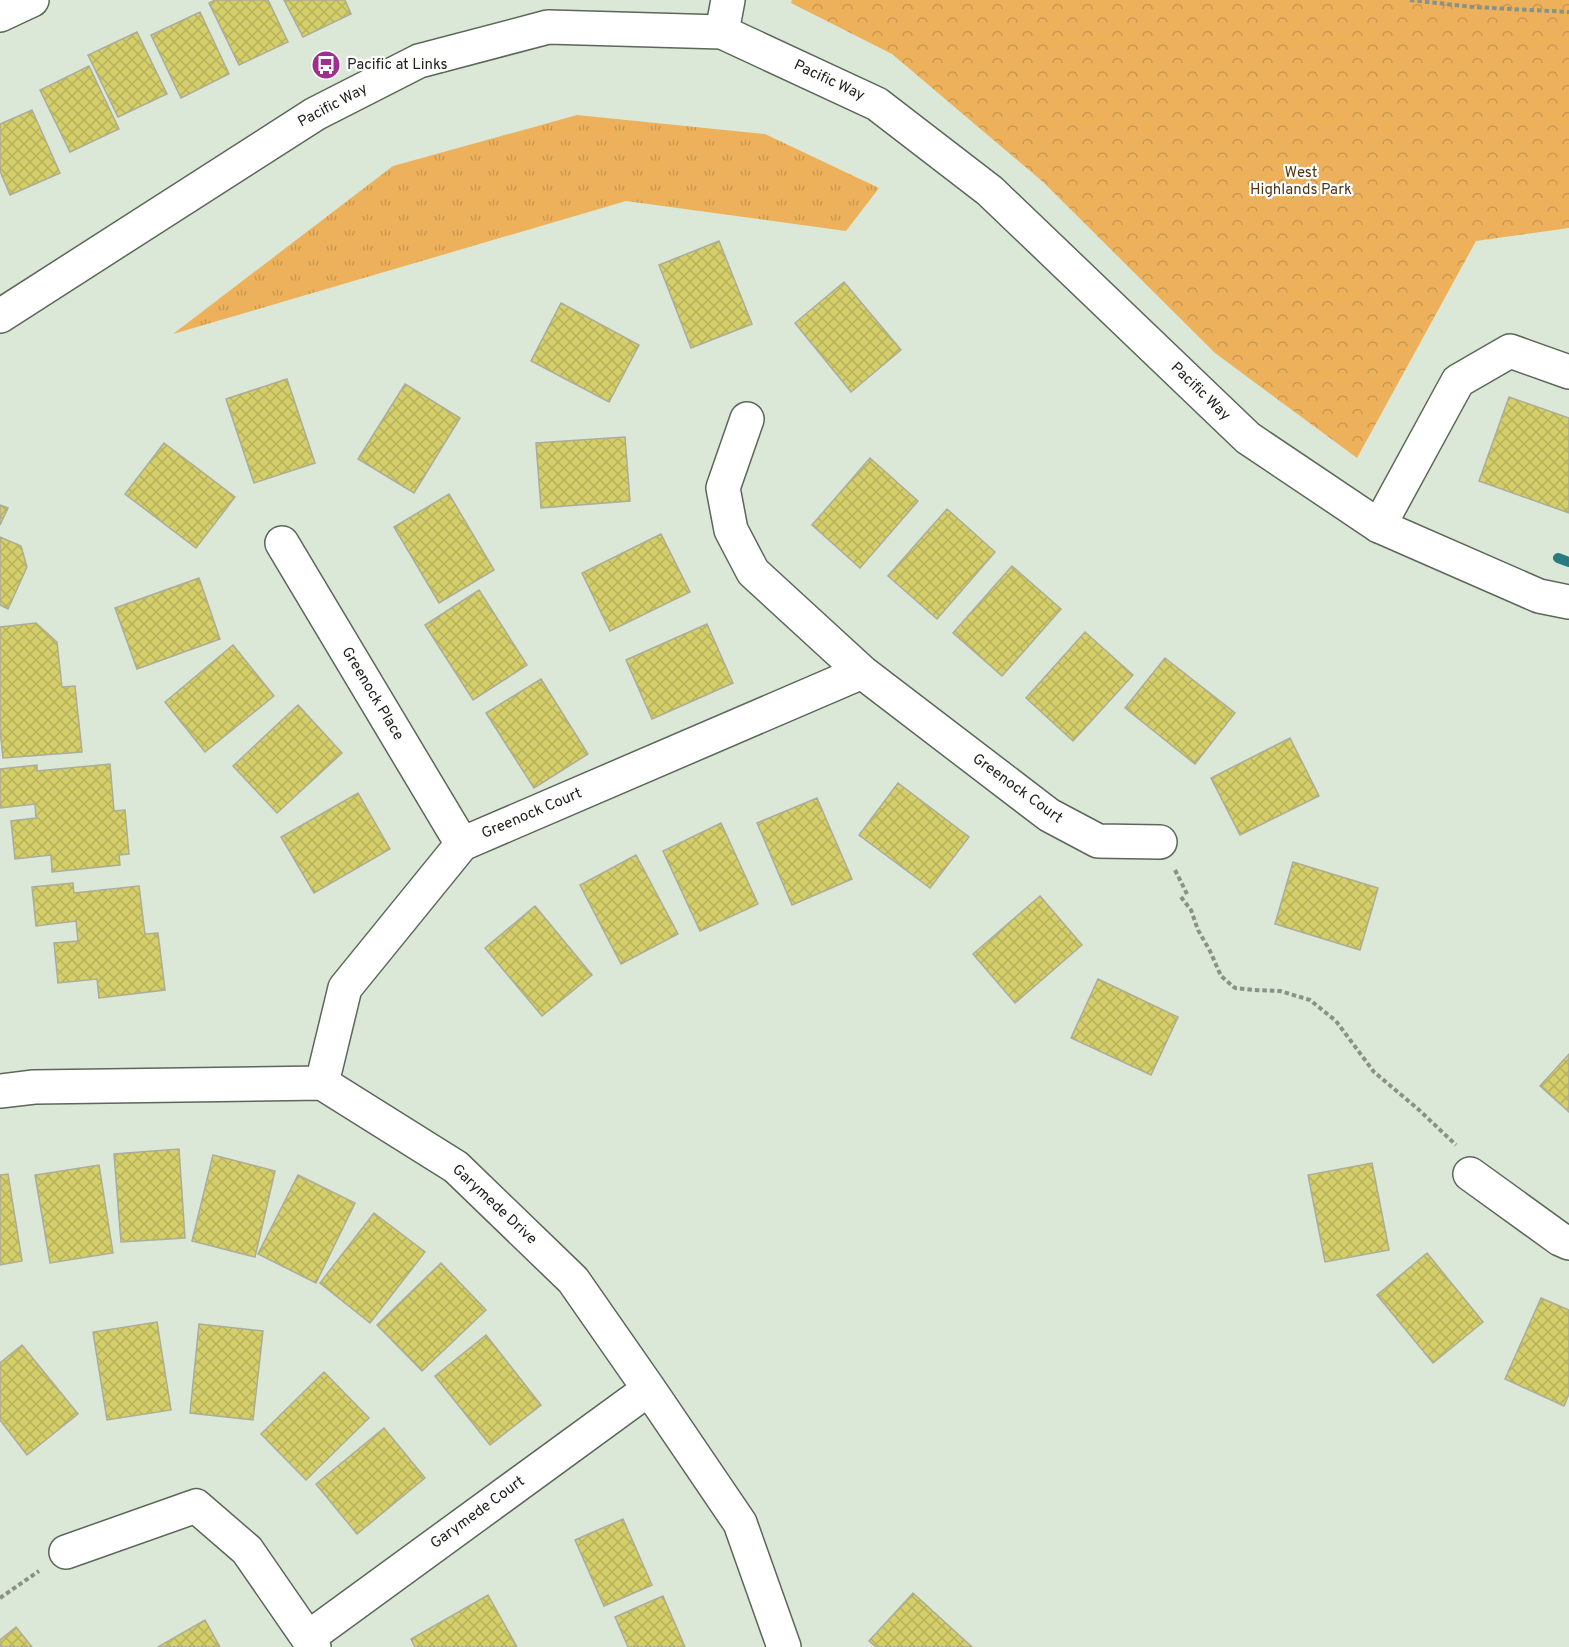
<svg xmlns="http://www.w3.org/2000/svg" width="1569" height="1647" viewBox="0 0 1569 1647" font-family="Overpass,sans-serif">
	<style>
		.grass { fill: url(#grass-tufts) }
		.park { fill: url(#park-crowns) }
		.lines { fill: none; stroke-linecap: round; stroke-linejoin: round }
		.stream { stroke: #297b81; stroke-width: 10 }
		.building { fill: url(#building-cross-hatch); stroke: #acac99; stroke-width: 1.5 }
		.minor-casing { stroke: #5b6758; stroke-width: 36 }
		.major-casing { stroke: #5b6758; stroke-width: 36 }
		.path { stroke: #899286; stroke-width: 4; stroke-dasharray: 4.5 3; stroke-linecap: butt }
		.minor { stroke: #fff; stroke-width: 33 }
		.major { stroke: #fff; stroke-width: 33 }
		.labels { text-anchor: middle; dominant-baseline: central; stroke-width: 4.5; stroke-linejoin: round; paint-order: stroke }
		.poi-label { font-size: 15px; fill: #20241e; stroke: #fff; text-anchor: start }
		.street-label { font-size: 15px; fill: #20241e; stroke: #fff }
		.park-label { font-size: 15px; fill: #4e3511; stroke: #fff }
	</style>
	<defs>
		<pattern id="grass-tufts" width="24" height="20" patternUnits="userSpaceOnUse" patternTransform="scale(1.5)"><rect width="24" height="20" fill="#edb15c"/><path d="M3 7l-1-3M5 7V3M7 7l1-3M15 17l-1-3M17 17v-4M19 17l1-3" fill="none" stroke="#cb9850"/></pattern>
		<pattern id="park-crowns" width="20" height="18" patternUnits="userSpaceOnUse" patternTransform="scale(1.5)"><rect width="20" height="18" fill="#edb15c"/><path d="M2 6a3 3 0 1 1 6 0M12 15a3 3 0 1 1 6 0" fill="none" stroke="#cb9850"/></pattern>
		<pattern id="building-cross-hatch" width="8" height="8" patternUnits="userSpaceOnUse" patternTransform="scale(1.5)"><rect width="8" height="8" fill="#d4cf6a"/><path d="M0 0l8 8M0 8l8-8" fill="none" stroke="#b6b25b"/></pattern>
	</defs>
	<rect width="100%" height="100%" fill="#dbe8d8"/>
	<!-- grass -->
	<path class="grass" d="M577,115L765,134L879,188L846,231L626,201L173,334L393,166Z"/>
	<!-- park -->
	<path class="park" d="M792,0H1569V228L1476,241L1357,458L1215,353L1042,181L892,54L791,3Z"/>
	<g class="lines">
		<!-- stream -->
		<path class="stream" d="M1558,558L1569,562"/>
	</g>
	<!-- building -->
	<path class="building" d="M215,0H268L288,42L239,65L209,3Z
		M284,0H345L351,14L303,37Z
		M200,12L229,74L181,98L151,35Z
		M137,32L167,94L118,117L88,55Z
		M89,66L119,129L70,152L40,90Z
		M32,110L60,173L10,195L0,171V124Z
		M719,241L752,324L691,348L659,265Z
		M844,282L901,350L851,392L795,323Z
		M561,303L639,345L609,402L531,361Z
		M287,379L315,463L254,483L226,399Z
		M405,384L460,418L414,493L358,459Z
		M1509,397L1569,418V513L1479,481Z
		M625,437L630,501L541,508L536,443Z
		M164,443L235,497L196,548L125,494Z
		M870,458L918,501L860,568L812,525Z
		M449,494L494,570L439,603L394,527Z
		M0,505L8,508L0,525Z
		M947,509L995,552L937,619L888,576Z
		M661,534L690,592L610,631L582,573Z
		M0,537L21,546L27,567L8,609L0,605Z
		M1012,566L1061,609L1002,676L953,633Z
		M199,578L220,639L137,669L115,608Z
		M479,590L527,665L473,700L425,625Z
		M36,623L57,642L62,687L75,686L82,752L3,758L0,730V627Z
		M707,624L733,683L652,719L626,660Z
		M1085,632L1133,675L1073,741L1026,698Z
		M233,645L274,696L205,752L165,702Z
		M1165,658L1235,713L1195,764L1125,708Z
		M541,679L588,754L534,788L486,713Z
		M298,705L342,753L277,813L233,766Z
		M1290,738L1319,796L1240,835L1211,778Z
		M110,764L114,811L125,810L129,854L119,855L120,865L52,872L51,855L15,859L11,821L36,818L35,804L0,808V769L37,765V771Z
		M898,783L969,837L930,888L859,835Z
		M358,793L390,849L314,893L281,837Z
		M817,798L852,879L792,905L757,823Z
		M721,823L758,904L700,931L663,851Z
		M636,855L678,934L621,964L580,885Z
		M1293,862L1378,888L1360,950L1275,924Z
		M73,883L74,893L139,886L145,934L158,933L165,990L99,998L97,979L58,983L54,943L78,941L76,921L36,926L32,887Z
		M1040,896L1082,945L1015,1003L973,954Z
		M535,906L592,975L542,1016L485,948Z
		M1098,979L1178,1017L1151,1075L1071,1038Z
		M1569,1054V1112L1540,1086Z
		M179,1149L185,1238L121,1242L114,1154Z
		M213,1155L275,1171L255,1257L192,1241Z
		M1372,1163L1389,1250L1325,1262L1308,1175Z
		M99,1165L113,1253L50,1263L35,1175Z
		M8,1174L22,1261L0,1265V1175Z
		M298,1175L355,1203L316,1283L258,1254Z
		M374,1213L425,1252L370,1323L320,1283Z
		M1427,1253L1483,1322L1433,1363L1377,1295Z
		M441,1263L486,1310L422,1371L377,1325Z
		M1541,1298L1569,1310V1394L1564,1406L1505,1379Z
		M157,1322L171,1410L107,1420L93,1332Z
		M199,1324L263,1331L253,1420L190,1413Z
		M486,1335L541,1405L490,1445L435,1376Z
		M22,1345L78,1414L27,1455L0,1420V1363Z
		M324,1372L369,1418L306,1480L261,1434Z
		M384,1428L425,1478L357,1534L316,1484Z
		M623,1519L652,1585L604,1606L575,1540Z
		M913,1593L972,1647H876L869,1641Z
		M488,1595L517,1647H415L411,1639Z
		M663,1596L685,1647H628L615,1617Z
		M205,1620L220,1647H158Z
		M16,1627L32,1647H0V1640Z"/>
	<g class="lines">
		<!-- minor casing -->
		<g class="minor-casing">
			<path id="minor" d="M0,15L32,0
				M722,32L728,0
				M747,419L723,488L731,530L753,572L862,672L1049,815L1098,841L1160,842
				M1379,526L1458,381L1510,351L1569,372
				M282,543L462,844
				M322,1083L345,988L462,844L862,672
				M0,1091L34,1087L322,1083L456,1167L573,1280L649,1389L740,1523L784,1647
				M1470,1174L1560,1239L1569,1243
				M66,1552L196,1506L247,1550L314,1647
				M309,1637L649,1389"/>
		</g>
		<!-- major casing -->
		<g class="major-casing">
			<path id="major" d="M0,316L315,114L419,61L548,27L722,32L877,104L990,191L1248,438L1379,526L1539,596L1569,602"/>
		</g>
		<!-- path -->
		<path class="path" d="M1410,0L1473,7L1569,12
			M1175,870L1187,894
			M1181,897L1191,910L1198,930L1210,951L1221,976L1235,988L1254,990L1280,991L1310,1000L1336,1021L1374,1072L1418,1109L1456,1145
			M0,1598L39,1571"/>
		<!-- minor -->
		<use href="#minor" class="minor"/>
		<!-- major -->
		<use href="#major" class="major"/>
	</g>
	<!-- icons -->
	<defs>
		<g id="bus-disc" transform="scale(1.5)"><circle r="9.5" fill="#9e2f8d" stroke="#fff"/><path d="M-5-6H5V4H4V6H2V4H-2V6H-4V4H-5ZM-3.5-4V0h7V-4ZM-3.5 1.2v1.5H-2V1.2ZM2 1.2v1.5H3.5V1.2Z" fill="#fff"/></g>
	</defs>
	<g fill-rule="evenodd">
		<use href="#bus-disc" x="326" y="65"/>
	</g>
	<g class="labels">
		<!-- poi labels -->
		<g class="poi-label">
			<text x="347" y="65">Pacific at Links</text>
		</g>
		<!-- street labels -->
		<g class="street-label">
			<text transform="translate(829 81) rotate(25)">Pacific Way</text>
			<text transform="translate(333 106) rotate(-28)">Pacific Way</text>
			<text transform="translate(1200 392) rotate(44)">Pacific Way</text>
			<text transform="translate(372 694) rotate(59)">Greenock Place</text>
			<text transform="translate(1017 789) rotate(36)">Greenock Court</text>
			<text transform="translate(532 814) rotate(-23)">Greenock Court</text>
			<text transform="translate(494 1205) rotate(43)">Garymede Drive</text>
			<text transform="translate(478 1513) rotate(-36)">Garymede Court</text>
		</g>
		<!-- park labels -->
		<g class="park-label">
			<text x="1301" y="173">West<tspan x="1301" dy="17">Highlands Park</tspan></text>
		</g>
	</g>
</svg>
